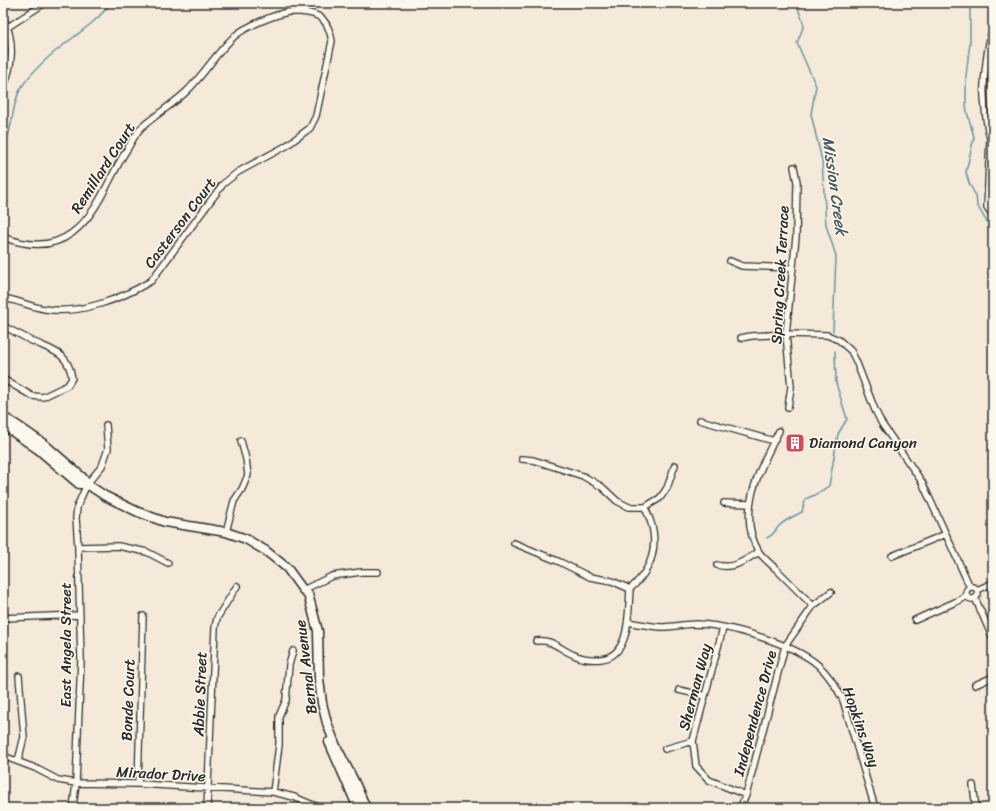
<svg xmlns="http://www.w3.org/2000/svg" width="996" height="811" viewBox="0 0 996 811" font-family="Sriracha,sans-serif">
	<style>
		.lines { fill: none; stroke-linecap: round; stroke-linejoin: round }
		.stream { stroke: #6894a1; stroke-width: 1.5 }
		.minor-casing { stroke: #2b2b2b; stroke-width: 8 }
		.secondary-casing { stroke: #2b2b2b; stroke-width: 11 }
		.minor { stroke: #fbf7ec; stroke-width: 5.5 }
		.secondary { stroke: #fbf7ec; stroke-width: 8 }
		.labels { text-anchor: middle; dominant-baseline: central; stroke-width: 3; stroke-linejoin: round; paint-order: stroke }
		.street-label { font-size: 15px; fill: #2b2b2b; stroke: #fbf7ec }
		.poi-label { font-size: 15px; fill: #2b2b2b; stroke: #fbf7ec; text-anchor: start }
		.water-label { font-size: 16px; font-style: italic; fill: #44575c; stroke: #fbf7ec }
	</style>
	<rect width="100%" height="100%" fill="#f5ead9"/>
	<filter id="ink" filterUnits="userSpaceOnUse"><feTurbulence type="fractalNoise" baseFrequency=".025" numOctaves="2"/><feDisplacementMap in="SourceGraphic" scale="8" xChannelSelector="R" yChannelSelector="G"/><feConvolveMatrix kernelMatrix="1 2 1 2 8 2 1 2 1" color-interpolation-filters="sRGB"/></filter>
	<g filter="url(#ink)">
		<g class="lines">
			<!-- stream -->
			<path class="stream" d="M796,3L804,25L797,43L816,86L811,114L822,161L826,225L836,256L833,331
				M970,3V42L966,76V105L967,112L974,137L966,172L969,183L976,196L977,205L993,233
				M3,154C6,144 9,134 11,124C14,111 14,100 21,88C33,69 56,50 74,37C87,27 101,17 110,3
				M767,538C775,534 774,532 779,526C785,520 794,516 802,512L805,499L815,495L829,486L838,434L847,419L836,383L835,351"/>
			<!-- minor casing -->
			<g class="minor-casing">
				<path id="minor" d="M3,18C15,39 13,66 3,88
					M8,27L45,3
					M993,29C988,38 983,84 984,96C985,110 986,125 990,138L987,207L993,215
					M3,237C26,246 51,249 72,233C99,213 109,176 128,148C132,141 137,131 143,126C157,114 173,104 186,92C204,75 217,51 236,35C247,26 274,15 288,12C292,12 296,12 300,12C322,13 328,21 332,41L316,116L310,128L286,146L238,172L223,184L151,281C121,299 80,315 45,309C31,307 17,300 3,298
					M730,261L742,266L792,268
					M3,327L7,328C15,332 24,337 32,341C53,351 68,352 72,378L68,385L43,397L32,396L3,379
					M741,338L751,336L786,334L827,335L839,340L851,351L856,361L875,410L882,424L922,482L970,587
					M788,407L791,387L786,334L796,237L797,182L794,167
					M700,420L774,441
					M779,431C761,466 735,513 759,552C763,558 771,564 776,569C788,581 801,594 813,606
					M522,459L533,460L583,476L602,487L617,501L629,507H645
					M992,459L993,458
					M724,503L750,504
					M226,532L234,501L242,489L248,475L246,459L241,441
					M514,543L560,562L590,577L612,581L630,589
					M78,547L118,546L147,552L168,563
					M892,556L946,534
					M717,565C734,570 745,560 759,552
					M966 593a6 6 0 1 1 12 0a6 6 0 1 1-12 0Z
					M303,590L332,576L361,572H378
					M977,590L993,583
					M975,598L993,639
					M3,618L79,615
					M915,620L962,599L966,595
					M628,622C638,624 650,626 661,627C673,627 685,624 697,624C729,625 794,644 818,665C829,675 836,686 843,700L875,808
					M723,628L693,741L696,766L709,780L746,795
					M536,641C553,639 559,649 574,655C583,659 592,660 601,659C631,656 628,612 630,589C647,574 657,555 653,531C652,523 648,515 645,507L660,498L667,488L675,465
					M975,685L993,677
					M679,690L705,696
					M665,749L693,741
					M3,756L35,768L58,780L76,783L138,784L273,792L294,797L320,808
					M18,761L24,737L19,676
					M138,784L143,616
					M973,785L976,808
					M273,792L279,745V716L286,700L289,665L293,651
					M73,808L76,783L81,660L78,547L76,518L77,507L87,484L102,466L108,449L106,425
					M207,808L215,628L217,618L237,586
					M740,808L746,795L785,646L813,606L831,592"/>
			</g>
			<!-- secondary casing -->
			<g class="secondary-casing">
				<path id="secondary" d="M3,417L18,426L44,444L82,477L87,484L105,496L138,512L165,522L226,532L246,539L266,551L287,568L303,590L308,594L318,631L319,679L322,703L327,723L335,744L355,783L366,808
					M3,425L39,450L79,484H87
					M329,742L358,808"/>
			</g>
			<!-- minor -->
			<use href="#minor" class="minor"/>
			<!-- secondary -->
			<use href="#secondary" class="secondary"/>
		</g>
	</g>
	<!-- icons -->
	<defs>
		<g id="building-square" transform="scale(1)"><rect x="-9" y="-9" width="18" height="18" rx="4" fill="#d1495b" stroke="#fbf7ec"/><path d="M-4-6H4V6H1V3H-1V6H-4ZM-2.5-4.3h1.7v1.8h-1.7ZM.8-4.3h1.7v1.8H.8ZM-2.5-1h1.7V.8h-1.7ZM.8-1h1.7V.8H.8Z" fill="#fff"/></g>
	</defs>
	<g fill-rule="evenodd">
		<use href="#building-square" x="795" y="443"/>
	</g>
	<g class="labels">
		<!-- street labels -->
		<g class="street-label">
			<text transform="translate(103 168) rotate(-57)">Remillard Court</text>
			<text transform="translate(180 223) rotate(-53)">Casterson Court</text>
			<text transform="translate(780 275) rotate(-87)">Spring Creek Terrace</text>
			<text transform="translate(66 645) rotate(-90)">East Angela Street</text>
			<text transform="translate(306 667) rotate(-97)">Bernal Avenue</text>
			<text transform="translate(695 687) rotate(-75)">Sherman Way</text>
			<text transform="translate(200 694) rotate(-88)">Abbie Street</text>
			<text transform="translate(128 700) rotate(-88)">Bonde Court</text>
			<text transform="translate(755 713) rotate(-75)">Independence Drive</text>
			<text transform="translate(861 727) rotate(71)">Hopkins Way</text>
			<text transform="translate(161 774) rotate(3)">Mirador Drive</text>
		</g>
		<!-- poi labels -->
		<g class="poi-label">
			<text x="809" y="443">Diamond Canyon</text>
		</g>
		<!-- water labels -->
		<g class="water-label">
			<text transform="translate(835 186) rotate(82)">Mission Creek</text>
		</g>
	</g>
	<!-- margin -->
	<rect width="996" height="811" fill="none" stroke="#fbf7ec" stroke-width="16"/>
	<rect x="8" y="8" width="980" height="795" fill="none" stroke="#2b2b2b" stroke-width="1.5" filter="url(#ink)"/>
</svg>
